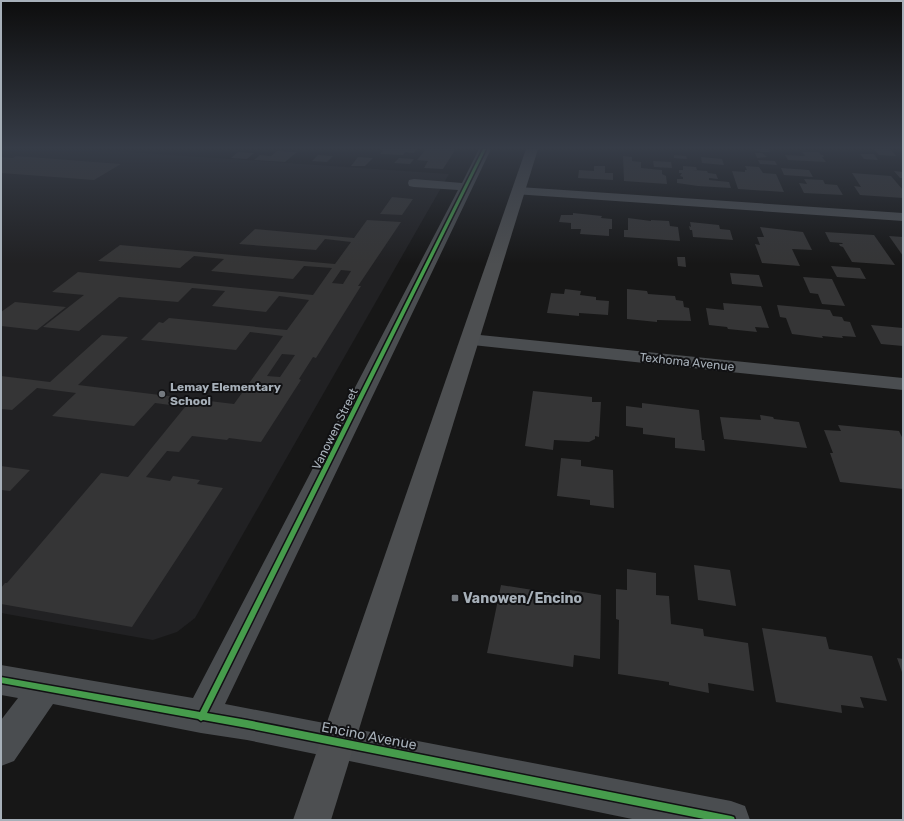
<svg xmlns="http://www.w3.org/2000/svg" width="904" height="821" viewBox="0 0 904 821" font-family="Rubik,sans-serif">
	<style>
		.built { fill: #212123 }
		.building { fill: #353536; fill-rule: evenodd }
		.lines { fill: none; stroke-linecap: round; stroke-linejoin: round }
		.minor { fill: #4a4d50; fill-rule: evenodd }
		.major { fill: #4d4f51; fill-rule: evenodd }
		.cycleway-casing { stroke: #111113; stroke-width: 3 }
		.cycleway { fill: #469c4c; fill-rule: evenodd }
		.poi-dot { fill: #757a80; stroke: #111113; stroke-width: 1.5 }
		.labels { text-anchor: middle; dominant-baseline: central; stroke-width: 4; stroke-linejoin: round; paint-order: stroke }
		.street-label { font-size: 12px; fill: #a7b0b9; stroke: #111113 }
		.poi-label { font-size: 12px; font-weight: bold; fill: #a7b0b9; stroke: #111113; text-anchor: start }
		.near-poi-label { font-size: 14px; font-weight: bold; fill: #a7b0b9; stroke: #111113; text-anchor: start }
		.near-street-label { font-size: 14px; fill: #a7b0b9; stroke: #111113 }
	</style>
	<rect width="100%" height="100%" fill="#171717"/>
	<!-- built -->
	<path class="built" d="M1,149H83L449,174L195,618L177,632L153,640L1,613Z"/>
	<!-- building -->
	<path class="building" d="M381,149H416L414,153L405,152L403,155L380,154L383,151Z
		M426,149H453L455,150L443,169L424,168L428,161L417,160Z
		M752,149H769L770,152H761Z
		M874,149H890L896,156L879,155Z
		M277,151L297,152L285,162L254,160L260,155L271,156Z
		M238,152L254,153L247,159L231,158Z
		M802,152H819L821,155H823L824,157H822L826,162L788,160L785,155L805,156Z
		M755,153H762L767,157L757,158Z
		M860,154H874L878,160L864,159Z
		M318,155L333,156L327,162L312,161Z
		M674,155L686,156L687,159L674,158Z
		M16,156L121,164L94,180L1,173V157L13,158Z
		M623,156L632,157V161L641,162V168L662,170V174L666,176L667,184L624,181Z
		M358,157L373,158L365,166H351Z
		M701,157L722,159L724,165L702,163Z
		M399,158L414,159L410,164L394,163Z
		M758,160L775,161L777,165L760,164Z
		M653,161L671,162L672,168L654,167Z
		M594,166H605V173H613V180L578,178L579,170L594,171Z
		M683,166L696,167L697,170H692L707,171L708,173L716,174L718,179L709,178V180L729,182L731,188L698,186L677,183V179H683V177L680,176L682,173H679V170H683Z
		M745,166L759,167L763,173L776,174L784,192L738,189L732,171L745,172V170H747Z
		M781,168L809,170L813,177L784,175Z
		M894,171L903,172V178H900Z
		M852,173L891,176L903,190V198L860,195L854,186L861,187Z
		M804,179L823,180L825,184L837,185L843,195L804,193L799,183L807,184Z
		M392,197L413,199L402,215L380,214Z
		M573,213L602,216L601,218L612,219V229H609V236L580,234L581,229H571V223L559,222L561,215H573Z
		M628,218L651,221V220L669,221L670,226L678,227L680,241L624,237V230H628Z
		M367,220L401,222L358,286H361L316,358L313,357L299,379L301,380L261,442L229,438L227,440L192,436L179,452L167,451L146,477L170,481L173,476L200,480L197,484L223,488L132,627L1,604V588L5,583H7L101,473L128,477L185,407L155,403L134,426L52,416L76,393L37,388L12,410L1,409V376L50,382L102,335L128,337L78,385L234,404L283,336L250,332L236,350L141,340L159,322L163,323L169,318L287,330L309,300L279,296L266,312L212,306L225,291L192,288L178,302L119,297L79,331L43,327L84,295L52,292L78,272L313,295L332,268L304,266L293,279L211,271L224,259L194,256L180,268L98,261L120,245L335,264L351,242L325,239L316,250L239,244L255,229L354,238ZM341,270L351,271L343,284L332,283ZM282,354L295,355L280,377L267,376Z
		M690,222L719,225L720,229L730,230L733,240L693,237L692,230H690L689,226L691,227Z
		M760,227L803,232L812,250L792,249L800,266L762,263L755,244L760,245L757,237H764Z
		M825,232L874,235L895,265L852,262L843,247L840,246L839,244H843L842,243L830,242Z
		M889,236L903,237V256Z
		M677,257H685L686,267L678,266Z
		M831,266L860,268L866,279L837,277Z
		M730,273L759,275L763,287L732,284Z
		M803,277L832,279L845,306L822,304L818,294L810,293Z
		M565,289L581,291L580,295L596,297V300L609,301L608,315L579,313V316L547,313L551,293L564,294Z
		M627,289L647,291L648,294L675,296L676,300L683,301L684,307L689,308L691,321L657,320V322L627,319Z
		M15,302L66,307L37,330L1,326V312Z
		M723,303L761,306L769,328L755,327L757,332L728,329L727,327L709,325L706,308L724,310Z
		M777,305L830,310L833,316L842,317L844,321L850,322L856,337L842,336L843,338L822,336L823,338L792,334L786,318L780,317Z
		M871,325L903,328V346L881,344Z
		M533,391L592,397V402H601L599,437L595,436V439L589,442L554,440L553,450L525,446Z
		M642,403L699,410L702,440H704L705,451L675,448V438L643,434V428L626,426V406L642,408Z
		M760,415L773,417L774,419L799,422L807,448L724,439L720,417L761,420Z
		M838,425L899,431L903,439V489L840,482L830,453H833L824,430L841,431Z
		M561,458L581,460V466L613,470L614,508L590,505V500L557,496Z
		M1,466L30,470L10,491L1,490Z
		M694,565L730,570L736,606L698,600Z
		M627,569L656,573V595L669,596L671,624L703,629L704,636L748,643L754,691L708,683L709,693L669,685V682L618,674L619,620L616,619V589L627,590Z
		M501,585L570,596V590L601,595L600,659L574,655L573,667L487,653Z
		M762,628L826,637L829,649L872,656L887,701L860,697L864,708L841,705L842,713L776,702Z
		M897,658L903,659V675Z"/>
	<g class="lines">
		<!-- minor -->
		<path class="minor" d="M479,149H491L225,704L731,801L745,806L750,820H637L247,740L201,733L53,704L14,761L1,766V720L18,698L1,695V665L193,698L458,190L414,187L409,186L408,183L409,180L414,179L462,183Z
			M519,187L903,213V221L514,194L512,191L514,188Z
			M470,334L903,378V390L463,344L460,340L463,336Z"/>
		<!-- major -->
		<path class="major" d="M526,149H538L331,820H293Z"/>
		<!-- cycleway casing -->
		<g class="cycleway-casing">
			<path id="cycleway" d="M483,149H486L207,713L247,720L731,816L734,817L735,820H709L247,728L203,720L201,721L198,719L1,683V677L200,712Z"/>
		</g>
		<!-- cycleway -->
		<use href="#cycleway" class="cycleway"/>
	</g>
	<!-- sky -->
	<linearGradient id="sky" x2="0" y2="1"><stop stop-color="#0d0d0d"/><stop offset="0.56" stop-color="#363c47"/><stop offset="1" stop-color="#363c47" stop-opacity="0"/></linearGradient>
	<rect width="904" height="264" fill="url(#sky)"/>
	<!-- markers -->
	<g class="poi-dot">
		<circle cx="162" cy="394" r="4"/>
		<rect x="451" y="594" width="8" height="8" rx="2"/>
	</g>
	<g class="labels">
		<!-- street labels -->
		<g class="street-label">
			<text transform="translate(687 362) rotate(6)">Texhoma Avenue</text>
			<text transform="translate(335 429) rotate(-64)">Vanowen Street</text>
		</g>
		<!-- poi labels -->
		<g class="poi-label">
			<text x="170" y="387">Lemay Elementary<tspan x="170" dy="14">School</tspan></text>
		</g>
		<!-- near-poi labels -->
		<g class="near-poi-label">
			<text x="463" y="598">Vanowen/Encino</text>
		</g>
		<!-- near-street labels -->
		<g class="near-street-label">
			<text transform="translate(369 736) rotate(11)">Encino Avenue</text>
		</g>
	</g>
	<!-- border -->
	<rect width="904" height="821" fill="none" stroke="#a7b0b9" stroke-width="4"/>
</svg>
